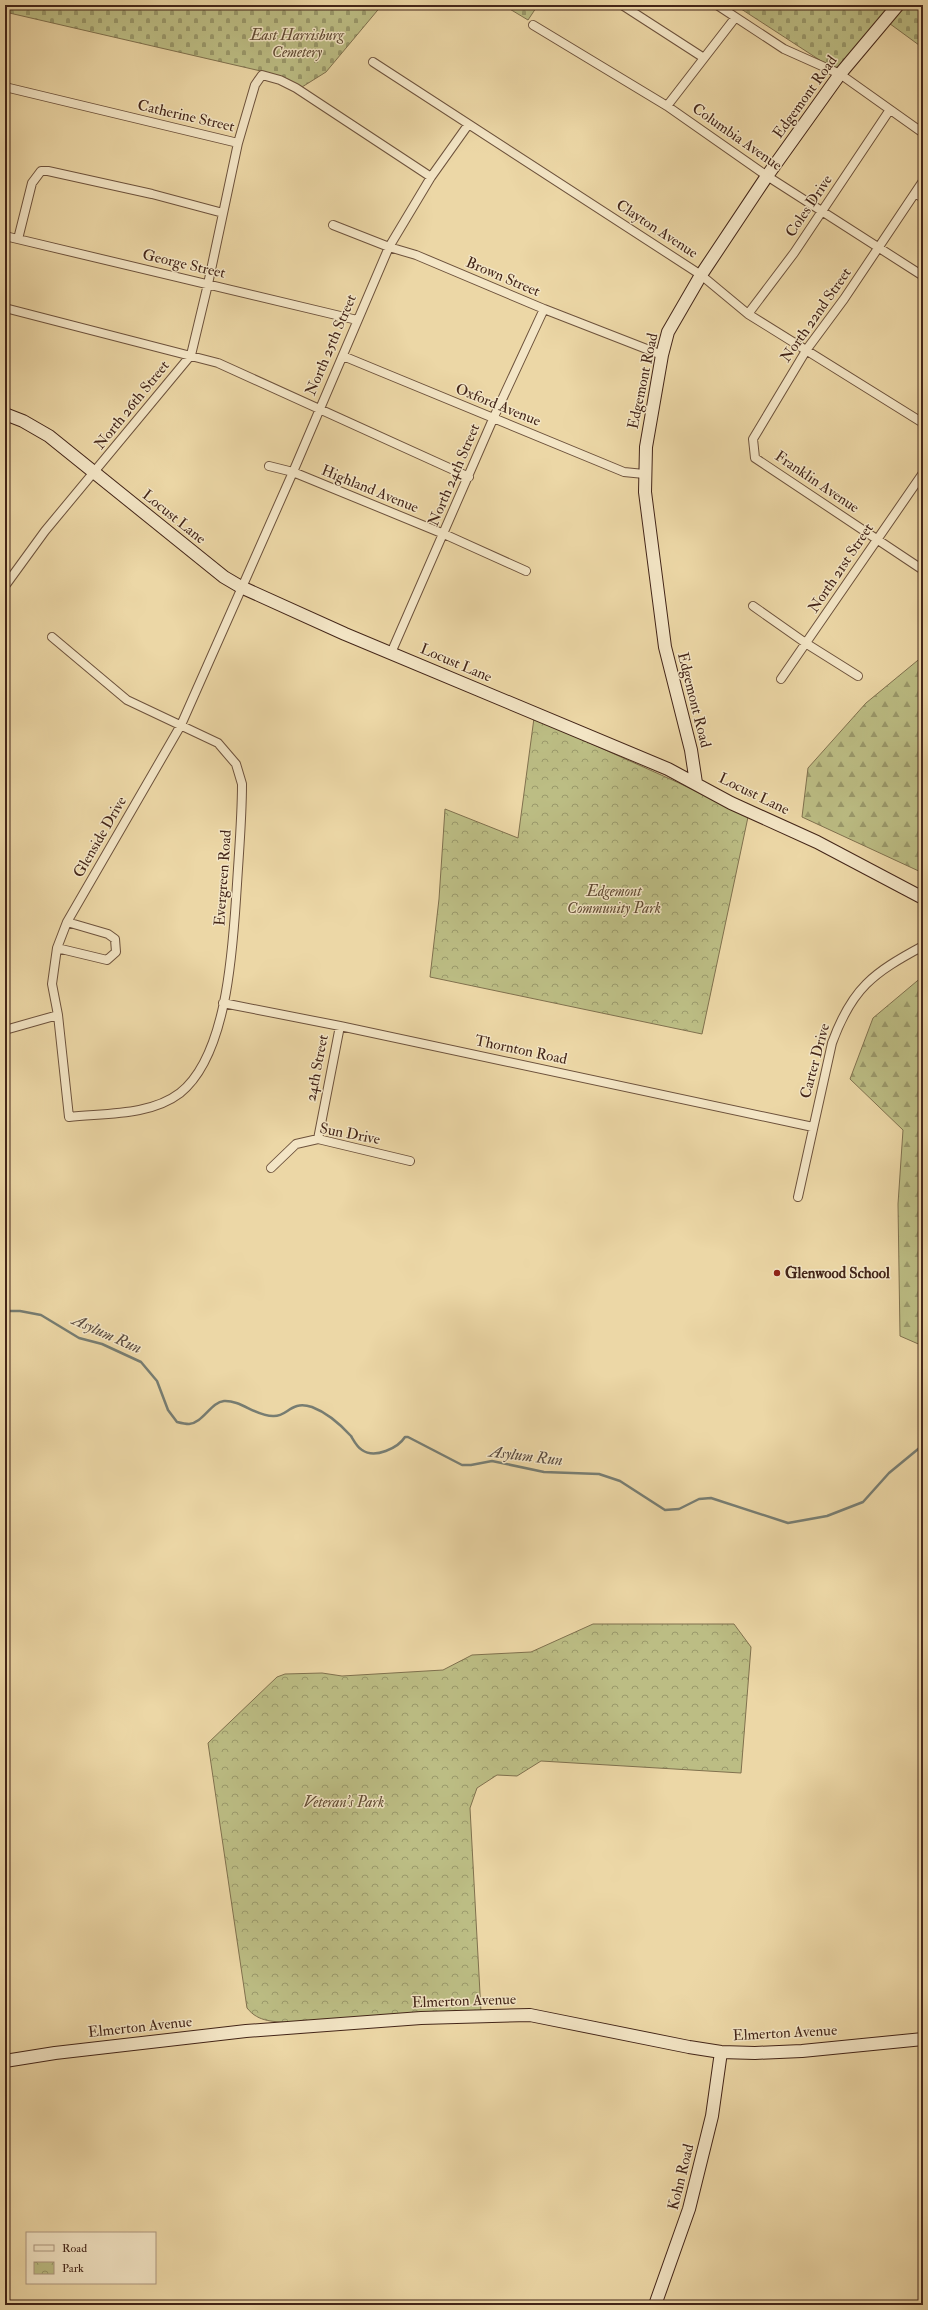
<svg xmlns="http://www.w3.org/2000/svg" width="928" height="2310" viewBox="0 0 928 2310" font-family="'IM FELL Double Pica',serif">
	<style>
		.forest { fill: url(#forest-firs); stroke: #80714e }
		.cemetery { fill: url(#cemetery-stones); stroke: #80714e }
		.park { fill: url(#park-crowns); stroke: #80714e }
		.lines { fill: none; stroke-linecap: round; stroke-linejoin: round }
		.stream { stroke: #777d72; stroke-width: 2.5 }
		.street-casing { stroke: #6d523c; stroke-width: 10 }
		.secondary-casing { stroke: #432518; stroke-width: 14 }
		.street { stroke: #f3e5c5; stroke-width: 8 }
		.secondary { stroke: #f3e5c5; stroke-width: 12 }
		.poi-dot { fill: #8f2418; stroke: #f3e5c5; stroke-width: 1.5 }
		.labels { text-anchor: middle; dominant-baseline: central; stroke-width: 3; stroke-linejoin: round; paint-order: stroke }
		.park-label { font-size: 15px; font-style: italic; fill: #614b33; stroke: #f3e5c5 }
		.street-label { font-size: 15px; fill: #432518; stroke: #f3e5c5 }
		.poi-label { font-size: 15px; font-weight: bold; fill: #432518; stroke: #f3e5c5; text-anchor: start }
		.water-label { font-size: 16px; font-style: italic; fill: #594a3e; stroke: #f3e5c5 }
	</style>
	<defs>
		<pattern id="forest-firs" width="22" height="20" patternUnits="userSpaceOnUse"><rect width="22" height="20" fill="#bcbd84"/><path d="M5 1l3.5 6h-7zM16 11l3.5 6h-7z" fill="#9a996b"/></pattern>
		<pattern id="cemetery-stones" width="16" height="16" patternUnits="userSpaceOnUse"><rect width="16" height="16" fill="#bcbd84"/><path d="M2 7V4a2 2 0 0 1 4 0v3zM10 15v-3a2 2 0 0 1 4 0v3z" fill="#9a996b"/></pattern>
		<pattern id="park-crowns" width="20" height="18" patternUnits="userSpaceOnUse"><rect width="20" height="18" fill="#bcbd84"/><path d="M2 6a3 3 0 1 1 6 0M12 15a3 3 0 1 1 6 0" fill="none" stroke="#9a996b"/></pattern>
	</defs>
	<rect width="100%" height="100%" fill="#ecd7a6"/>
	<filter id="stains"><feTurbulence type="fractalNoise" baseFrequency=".005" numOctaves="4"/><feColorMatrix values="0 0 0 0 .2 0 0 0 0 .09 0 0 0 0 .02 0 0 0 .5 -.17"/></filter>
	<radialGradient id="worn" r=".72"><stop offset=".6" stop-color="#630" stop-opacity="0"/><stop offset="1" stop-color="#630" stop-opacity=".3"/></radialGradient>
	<!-- forest -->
	<path class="forest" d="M923,656V873L802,817L808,768L866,703Z
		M923,976V1346L900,1336L898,1204L903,1130L850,1079L873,1018Z"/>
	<!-- cemetery -->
	<path class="cemetery" d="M5,5H382L326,72L302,87L265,72L5,12Z
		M503,5H538L528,20Z
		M735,5H923V48L882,18L835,70Z"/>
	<!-- park -->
	<path class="park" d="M534,718L679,783L748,817L702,1034L430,977L439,899L445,809L518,838Z
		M593,1624H734L751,1647L741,1773L541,1761L517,1776L497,1775L477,1788L470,1808L481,2012L292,2023C274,2021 259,2023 247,2008L208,1743L277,1677L285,1674L322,1673L342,1676L443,1670L472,1655L531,1652Z"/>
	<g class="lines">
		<!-- stream -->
		<path class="stream" d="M5,1311H20L41,1315L79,1338L102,1344L141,1362L157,1381L168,1410L177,1422C181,1423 186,1424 189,1424C203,1423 211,1402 224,1401C241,1400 255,1416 273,1416C288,1417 290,1400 312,1407C328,1413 340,1424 351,1436C354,1441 357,1447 362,1450C375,1459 398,1448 405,1437H408L462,1465H471L492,1461L544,1472L599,1474L620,1481L665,1510L679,1509L699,1499L711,1498L788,1523L827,1516L863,1502L889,1473L923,1445"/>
		<!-- street casing -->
		<g class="street-casing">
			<path id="street" d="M622,5L704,58
				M717,5L784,49L840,74L923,133
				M533,25L667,106L767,176L923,276
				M373,62L701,275L748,314L923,423
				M5,87L238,143
				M667,106L735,18
				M923,181L844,299L807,349L753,439L755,458L923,570
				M915,193L923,198
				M333,225L389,247L416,255L544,309L662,355
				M5,236L357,320
				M18,239L32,183L41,171H48L152,194L223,213
				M5,308L218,363L469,477
				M748,314L794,253L889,111
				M343,356L624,472L644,474
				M269,466L293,472L444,534L526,571
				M5,586L45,531L191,355L208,284L238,143L255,85L262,75L280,80L296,88L431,177
				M753,606L807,644L858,676
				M52,637L127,700L218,743L236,764L242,784C242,817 239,851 237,884C233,942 229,1054 180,1093C150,1116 104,1113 69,1117L58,1015L52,984L57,948L67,922L181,725L293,472L389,247L431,177L468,125
				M391,653L493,419L544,309
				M781,679L923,473
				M57,948L107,960L116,952L115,939L108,934L67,922
				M223,1003L340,1026L813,1127
				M5,1030L58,1015
				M318,1139L340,1026
				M271,1168L296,1144L318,1139L410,1161
				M798,1197L832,1043C852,988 873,973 923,946"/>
		</g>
		<!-- secondary casing -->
		<g class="secondary-casing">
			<path id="secondary" d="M5,414L23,421L49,436L224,577L241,587L345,634L668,769L731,803L817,842L923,898
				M696,783L691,750L665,647L645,492L646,447L662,355L668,332L701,275L767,176L840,74L898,5
				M5,2061L55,2053L246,2031L421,2018L530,2015L689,2047L721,2052L755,2053L802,2051L923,2039
				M655,2305L689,2209L712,2116L721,2052"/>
		</g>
		<!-- street -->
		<use href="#street" class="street"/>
		<!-- secondary -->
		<use href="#secondary" class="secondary"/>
	</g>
	<!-- markers -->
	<circle class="poi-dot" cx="777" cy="1273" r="4"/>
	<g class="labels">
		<!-- park labels -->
		<g class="park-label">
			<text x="297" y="35">East Harrisburg<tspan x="297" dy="17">Cemetery</tspan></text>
			<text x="614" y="891">Edgemont<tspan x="614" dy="17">Community Park</tspan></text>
			<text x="344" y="1802">Veteran's Park</text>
		</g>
		<!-- street labels -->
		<g class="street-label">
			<text transform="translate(805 97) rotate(-54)">Edgemont Road</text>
			<text transform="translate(186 116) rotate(13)">Catherine Street</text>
			<text transform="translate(737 137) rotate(35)">Columbia Avenue</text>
			<text transform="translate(809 206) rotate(-56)">Coles Drive</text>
			<text transform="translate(657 229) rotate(33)">Clayton Avenue</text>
			<text transform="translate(184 264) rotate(13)">George Street</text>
			<text transform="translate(503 277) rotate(23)">Brown Street</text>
			<text transform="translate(816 315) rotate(-55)">North 22nd Street</text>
			<text transform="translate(331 345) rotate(-67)">North 25th Street</text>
			<text transform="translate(643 381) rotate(-78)">Edgemont Road</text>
			<text transform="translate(132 405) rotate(-51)">North 26th Street</text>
			<text transform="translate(498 405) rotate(22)">Oxford Avenue</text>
			<text transform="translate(454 475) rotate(-67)">North 24th Street</text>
			<text transform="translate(817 482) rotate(34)">Franklin Avenue</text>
			<text transform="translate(370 489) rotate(22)">Highland Avenue</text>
			<text transform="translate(174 517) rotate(39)">Locust Lane</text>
			<text transform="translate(841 568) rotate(-56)">North 21st Street</text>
			<text transform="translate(456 663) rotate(23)">Locust Lane</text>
			<text transform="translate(694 700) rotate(76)">Edgemont Road</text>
			<text transform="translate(754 794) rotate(26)">Locust Lane</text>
			<text transform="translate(100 837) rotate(-60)">Glenside Drive</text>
			<text transform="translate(223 878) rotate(-86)">Evergreen Road</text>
			<text transform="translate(521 1050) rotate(12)">Thornton Road</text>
			<text transform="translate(815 1061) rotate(-75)">Carter Drive</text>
			<text transform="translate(317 1068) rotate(-79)">24th Street</text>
			<text transform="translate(350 1134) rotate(11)">Sun Drive</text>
			<text transform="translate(464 2001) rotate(-2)">Elmerton Avenue</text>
			<text transform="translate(140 2027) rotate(-6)">Elmerton Avenue</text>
			<text transform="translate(785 2033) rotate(-3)">Elmerton Avenue</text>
			<text transform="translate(681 2177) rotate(-76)">Kohn Road</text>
		</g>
		<!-- poi labels -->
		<g class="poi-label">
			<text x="785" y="1273">Glenwood School</text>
		</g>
		<!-- water labels -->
		<g class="water-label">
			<text transform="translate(107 1334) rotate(24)">Asylum Run</text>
			<text transform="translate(526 1456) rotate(7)">Asylum Run</text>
		</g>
	</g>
	<!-- margin -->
	<rect width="928" height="2310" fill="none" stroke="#ecd7a6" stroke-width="20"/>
	<rect x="6" y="6" width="916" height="2298" fill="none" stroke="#432518" stroke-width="2"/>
	<rect x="10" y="10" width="908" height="2290" fill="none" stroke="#432518"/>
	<!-- legend -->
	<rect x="26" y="2232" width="130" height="52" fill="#f3e5c5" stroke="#ad9880"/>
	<rect x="34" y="2245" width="20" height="6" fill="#f3e5c5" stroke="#ad9880"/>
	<text x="62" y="2252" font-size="12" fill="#432518">Road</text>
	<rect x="34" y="2262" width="20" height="12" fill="url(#park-crowns)" stroke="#ad9880"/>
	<text x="62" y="2272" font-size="12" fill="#432518">Park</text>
	<rect width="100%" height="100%" filter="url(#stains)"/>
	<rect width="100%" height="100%" fill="url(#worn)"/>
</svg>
